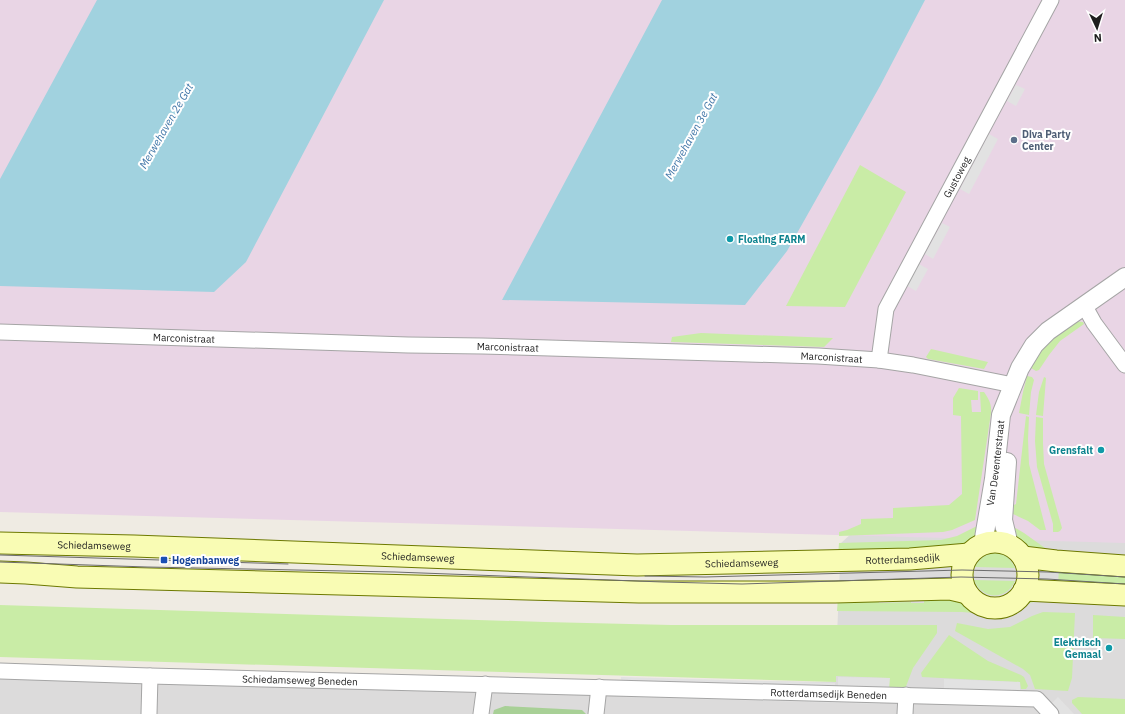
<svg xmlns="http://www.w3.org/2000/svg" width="1125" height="714" viewBox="0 0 1125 714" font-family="'IBM Plex Sans',sans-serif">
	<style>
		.residential { fill: #dcdbdb }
		.industrial { fill: #e9d5e5 }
		.grass { fill: #c9eca6 }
		.forest { fill: #a8d096 }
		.parking { fill: #e2e2e2 }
		.water { fill: #a1d2df }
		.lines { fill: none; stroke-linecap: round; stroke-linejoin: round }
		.minor-casing { stroke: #a5a5a5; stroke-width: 17 }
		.tertiary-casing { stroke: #a5a5a5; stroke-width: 20 }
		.secondary-casing { stroke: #6d7900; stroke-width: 23 }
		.minor { stroke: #fff; stroke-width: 15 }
		.tertiary { stroke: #fff; stroke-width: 18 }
		.secondary { stroke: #f9fcb4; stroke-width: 21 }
		.tram { stroke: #6c6c6c; stroke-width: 1 }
		.service-dot { fill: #5c6f8a; stroke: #fff; stroke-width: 1.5 }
		.culture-dot { fill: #0f9aa8; stroke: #fff; stroke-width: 1.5 }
		.transit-dot { fill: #1a4fb4; stroke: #fff; stroke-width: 1.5 }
		.labels { text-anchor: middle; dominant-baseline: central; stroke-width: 4; stroke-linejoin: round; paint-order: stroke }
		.service-label { font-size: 10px; font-weight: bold; fill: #4e5e75; stroke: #fff; text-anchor: start }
		.street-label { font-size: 10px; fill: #1e1e1e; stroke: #fff }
		.culture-label { font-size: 10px; font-weight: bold; fill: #0d838f; stroke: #fff; text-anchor: end }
		.transit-label { font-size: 10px; font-weight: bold; fill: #164399; stroke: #fff; text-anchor: start }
		.water-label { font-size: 11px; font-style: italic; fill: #4378a9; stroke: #fff }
	</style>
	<rect width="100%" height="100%" fill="#efebe3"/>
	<!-- residential -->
	<path class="residential" d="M1035,366L1125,377V714H0V669L553,679L835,682L841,543Z"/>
	<!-- industrial -->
	<path class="industrial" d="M0,0H1125V543L0,512Z"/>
	<!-- grass -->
	<path class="grass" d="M860,165L906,192L845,307L786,306Z
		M1074,321L1083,322L1084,324L1060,341L1049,355L1039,370L1036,371L1031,368C1037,356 1046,343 1056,335C1061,330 1068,326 1074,321Z
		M701,333L833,338L824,347L671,342L672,337Z
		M931,349L988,362L984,369L928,359L926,357Z
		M1027,376L1032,377L1034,380L1031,392L1029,415L1019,413L1023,392Z
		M1044,377L1046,378L1043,416L1036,415L1039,392Z
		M959,388L978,391V400H971L972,412H981L980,392H984C989,399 992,405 991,413L975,520L952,530L943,532L839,536V532L847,530L861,524V519L893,518V508L949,505L962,494L961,416L953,415V398Z
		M1026,416L1029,417L1028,439L1029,464L1046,530H1040L1028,521L1013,514L1014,505L1016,504Z
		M1036,417L1043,418V443L1044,464L1062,528L1060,531L1058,532H1053V524L1037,467L1035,441Z
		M977,526L979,528L975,536L965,545L838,556L839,543L941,540L957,536Z
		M1012,526L1024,533L1045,548V555C1028,550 1014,547 1012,526Z
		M995,553C1005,554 1011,559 1015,568L975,567C979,559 985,554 995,553Z
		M1059,567L1125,573V591L1058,587Z
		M974,580L1015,581C1006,601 982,600 974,580Z
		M838,597L878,600L879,603L911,602V603H924V599L929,598L965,600L977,609L989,613H996L1004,612L1012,609L1029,599H1043L1030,603L1008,615L995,617L987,616L974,613L962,612L837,611Z
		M0,605L545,622L671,625H937V633L913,668L905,689H889V678L836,676V682L0,657Z
		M1043,612L1075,613L1072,678L1068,691L1035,689L1030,675L1023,669L955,631L957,623L988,629L1010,627L1032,616Z
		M1093,615L1125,617V639L1093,638Z
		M949,635L988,661L1021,675L1024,677L1028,686L1026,689H1021L1020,682L922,677L921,673Z
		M1078,697L1125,699V714H1082L1072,703V700Z"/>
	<!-- forest -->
	<path class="forest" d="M505,706L582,710L586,714H493L494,710Z"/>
	<!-- parking -->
	<path class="parking" d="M1016,85L1025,89L1016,106L1007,101Z
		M989,134L998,139L969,194L960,189Z
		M942,223L950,227L933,259L925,254Z
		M919,264L928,269L916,291L907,286Z
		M621,677L835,683V688L621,681Z
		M838,677L890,678L889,689L838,687Z
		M944,679L1020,682V694L944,690Z
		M623,693L880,700V704L623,697Z
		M1058,697L1074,714H1060L1051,704Z"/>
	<!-- water -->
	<path class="water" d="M97,0H384L246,262L214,292L0,286V179Z
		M662,0H925L880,86L787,251L745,305L502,300Z"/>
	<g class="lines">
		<!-- minor casing -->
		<g class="minor-casing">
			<g id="minor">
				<path d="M1084,305L1094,323L1125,365"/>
				<path id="s1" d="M0,332L408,345L482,346L818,356L879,360L913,365L1013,385"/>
				<path id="s2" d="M879,360L886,309L1051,0"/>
				<path id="s3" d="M0,671L150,676L1037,699L1051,714"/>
				<path d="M149,714L150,676"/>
				<path d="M481,714L485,684"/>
				<path d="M596,714L599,687"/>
				<path d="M905,714L906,695"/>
			</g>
		</g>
		<!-- tertiary casing -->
		<g class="tertiary-casing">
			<g id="tertiary">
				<path d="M1007,462L1003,520L1009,545"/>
				<path id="s4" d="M983,544L994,479L1001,415L1020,368L1034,345L1048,331L1125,277"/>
			</g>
		</g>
		<!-- secondary casing -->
		<g class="secondary-casing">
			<g id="secondary">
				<circle cx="995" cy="575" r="33"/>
				<path id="s5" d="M0,543L134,546L637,565L910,559L969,554"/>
				<path d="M1023,557L1056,561L1125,566"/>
				<path d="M0,572L26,573L77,577L639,592H835L950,589L967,593"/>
				<path d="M1024,590L1125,595"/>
			</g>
		</g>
		<!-- minor -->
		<use href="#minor" class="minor"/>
		<!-- tertiary -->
		<use href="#tertiary" class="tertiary"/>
		<!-- secondary -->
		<use href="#secondary" class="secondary"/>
		<!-- tram -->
		<path class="tram" d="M0,555L288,564
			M0,562L147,567L395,572L663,582L742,584L961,577L1047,579L1125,584
			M645,576L705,577L962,570L1048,572L1125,577"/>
	</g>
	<!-- markers -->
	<circle class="service-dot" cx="1014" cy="140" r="4"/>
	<g class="culture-dot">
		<circle cx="730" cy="239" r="4"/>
		<circle cx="1101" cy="450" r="4"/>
		<circle cx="1109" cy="648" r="4"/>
	</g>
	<rect class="transit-dot" x="160" y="556" width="8" height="8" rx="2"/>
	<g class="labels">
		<!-- service labels -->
		<g class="service-label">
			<text x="1022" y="134">Diva Party<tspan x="1022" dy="12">Center</tspan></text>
		</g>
		<!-- street labels -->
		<g class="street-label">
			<text stroke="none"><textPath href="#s2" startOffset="201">Gustoweg</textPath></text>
			<text stroke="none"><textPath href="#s1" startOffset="184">Marconistraat</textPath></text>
			<text stroke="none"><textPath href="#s1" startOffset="508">Marconistraat</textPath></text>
			<text stroke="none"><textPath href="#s1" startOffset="832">Marconistraat</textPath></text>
			<text stroke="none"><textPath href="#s4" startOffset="82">Van Deventerstraat</textPath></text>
			<text stroke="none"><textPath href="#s5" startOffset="94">Schiedamseweg</textPath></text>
			<text stroke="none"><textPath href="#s5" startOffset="418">Schiedamseweg</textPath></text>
			<text stroke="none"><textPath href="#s5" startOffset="903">Rotterdamsedijk</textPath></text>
			<text stroke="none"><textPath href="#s5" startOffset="742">Schiedamseweg</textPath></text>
			<text stroke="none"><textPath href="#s3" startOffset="300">Schiedamseweg Beneden</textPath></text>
			<text stroke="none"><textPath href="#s3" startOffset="829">Rotterdamsedijk Beneden</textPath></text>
		</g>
		<!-- culture labels -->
		<g class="culture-label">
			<text x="738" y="239" text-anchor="start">Floating FARM</text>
			<text x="1093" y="450">Grensfalt</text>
			<text x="1101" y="642">Elektrisch<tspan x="1101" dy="12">Gemaal</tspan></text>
		</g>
		<!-- transit labels -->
		<g class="transit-label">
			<text x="172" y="560">Hogenbanweg</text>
		</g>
		<!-- water labels -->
		<g class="water-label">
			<text transform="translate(166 126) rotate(-60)">Merwehaven 2e Gat</text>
			<text transform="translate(691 136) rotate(-61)">Merwehaven 3e Gat</text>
		</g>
	</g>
	<!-- north arrow -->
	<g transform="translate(1097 28) rotate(176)" stroke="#ffffff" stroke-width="3" paint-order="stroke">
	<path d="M0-3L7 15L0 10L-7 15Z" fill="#1e1e1e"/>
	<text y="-6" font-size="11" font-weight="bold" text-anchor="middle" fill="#1e1e1e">N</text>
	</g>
</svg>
